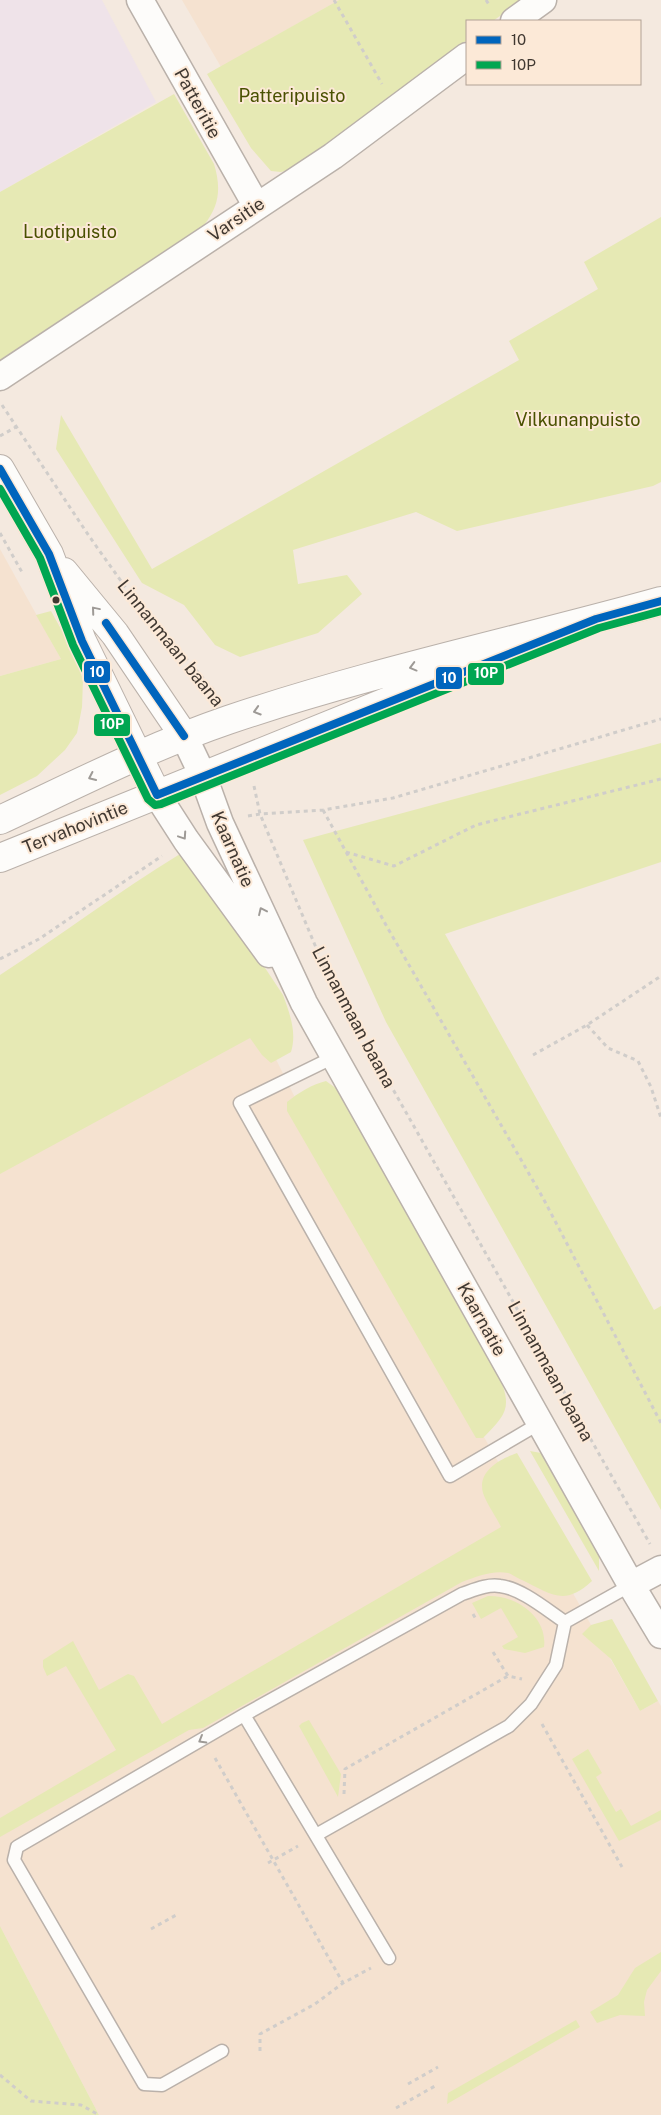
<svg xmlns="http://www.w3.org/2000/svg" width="661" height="2115" viewBox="0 0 661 2115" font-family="'Public Sans',sans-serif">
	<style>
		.built { fill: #f5e2d0 }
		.industrial { fill: #efe3e9 }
		.green { fill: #e6e9b4 }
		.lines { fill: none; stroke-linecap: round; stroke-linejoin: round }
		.lane-casing { stroke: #bab1aa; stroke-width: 15 }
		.street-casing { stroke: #bab1aa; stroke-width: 29 }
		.secondary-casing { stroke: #bab1aa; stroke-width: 30 }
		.path { stroke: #d0cdca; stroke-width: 3; stroke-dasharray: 4 4; stroke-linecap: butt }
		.lane { stroke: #fdfcfa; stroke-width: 12 }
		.street { stroke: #fdfcfa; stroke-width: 26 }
		.secondary { stroke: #fdfcfa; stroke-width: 28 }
		.bus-1-casing { stroke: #fce9d7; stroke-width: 11 }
		.bus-2-casing { stroke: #fce9d7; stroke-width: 11 }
		.bus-1 { stroke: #0065bd; stroke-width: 8 }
		.bus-2 { stroke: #00a651; stroke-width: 8 }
		.oneway { stroke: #9e9a96 }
		.bus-dot { fill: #403831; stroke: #fce9d7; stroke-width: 2 }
		.labels { text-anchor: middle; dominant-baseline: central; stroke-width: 4; stroke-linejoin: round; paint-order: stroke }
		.park-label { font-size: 18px; fill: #495000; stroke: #fce9d7 }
		.street-label { font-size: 18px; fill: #403831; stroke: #fce9d7 }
		.line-badge { stroke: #fce9d7; stroke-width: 2 }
		.badge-label { font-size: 14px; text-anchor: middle; font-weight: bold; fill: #fff }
	</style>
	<rect width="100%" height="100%" fill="#f4e9df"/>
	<!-- built -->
	<path class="built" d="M182,0H339L221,67Z
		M0,549L61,659L0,676Z
		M250,1007L324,1156L640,1711L658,1701L661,1706V2115H99L0,1926V1146Z"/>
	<!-- industrial -->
	<path class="industrial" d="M0,0H102L156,102L0,192Z"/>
	<!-- green -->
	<path class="green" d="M339,0H522L493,21H467V40L292,169L281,172L271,171L251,148L207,74Z
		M174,94L214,164C221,187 220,205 204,225L0,360V192Z
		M661,217V482L653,486L457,531L416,512L293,550L298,584L347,575L362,594L318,633L240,657L215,645L184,605L142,583L56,449L61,415L152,569L519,360L509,341L598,289L584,262Z
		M51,611L77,658L83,680L82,707L77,733L65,750L37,776L0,795V676L61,659L36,615Z
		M661,743V862L445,934L654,1310L661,1306V1510L386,1022L303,840Z
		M180,854L200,870L283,995C290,1014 297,1033 291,1052L271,1063L262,1055L250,1038L0,1174V975C61,935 118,892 180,854Z
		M326,1081L337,1089L500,1379C513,1409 504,1416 483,1438H476L287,1111V1102C298,1093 313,1084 326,1081Z
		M530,1451L541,1453L547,1459L599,1552V1571Z
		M517,1453L592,1581C564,1607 551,1594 522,1580C517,1578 512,1574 508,1573C492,1570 476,1577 462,1582L203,1728L189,1730L0,1837V1818L116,1750L66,1666L47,1676L43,1667V1660L73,1641L99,1690L128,1674L134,1676L162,1724L501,1527C496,1516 487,1505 483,1493C477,1471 500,1459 517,1453Z
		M488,1596C516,1595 548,1617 544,1647L525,1653L504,1649L502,1646L518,1637L501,1608L481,1619L472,1603Z
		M612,1619L658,1701L640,1711L611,1659L582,1634L591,1625Z
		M309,1720L341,1774L338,1797L299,1726L302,1723Z
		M588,1749L602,1773L596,1777L616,1812L621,1809L631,1826L661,1810V1820L619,1841L572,1759Z
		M0,1926L99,2115H0Z
		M661,1952V1971L647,1990L644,2002L645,2016L620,2015L597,2023L590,2012L618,1995L635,1968Z
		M576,2020L580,2027L447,2104L448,2093Z"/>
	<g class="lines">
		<!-- lane casing -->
		<g class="lane-casing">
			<path id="lane" d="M334,1057L240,1103L450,1476L540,1423
				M244,1715L389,1958
				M316,1835L509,1726L531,1704L556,1665L565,1622
				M222,2051L162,2085L144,2084L14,1860L17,1847L244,1715L462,1594C474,1590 487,1584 500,1586C521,1588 547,1610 565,1622L631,1585"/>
		</g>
		<!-- street casing -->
		<g class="street-casing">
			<path id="street" d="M140,0L256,205
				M514,21L543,0
				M0,377L333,156L467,56
				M184,736L203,776L220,823L304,1003L631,1585L661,1635
				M157,795L186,840L269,954
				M631,1585L661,1569"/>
		</g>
		<!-- secondary casing -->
		<g class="secondary-casing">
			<path id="secondary" d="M0,469L49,554L82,641L157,795
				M64,572L115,634L184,736
				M0,820C75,785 149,747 228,720C370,672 517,641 661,601
				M0,858L480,664"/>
		</g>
		<!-- path -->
		<path class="path" d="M334,0L382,84
			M486,0L490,6
			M2,405L89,536L131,595L216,693
			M0,436L16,427
			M0,533L23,574
			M254,786L260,814L325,969L650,1544
			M323,810L386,925L543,1198L661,1423
			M248,816L260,814L323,810L393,798L661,719
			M346,852L394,866L476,825L661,779
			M0,959L39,939L162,856
			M587,1025L608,1048L638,1061L651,1087L661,1118
			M533,1055L587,1025L661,976
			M473,1614L477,1621
			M493,1652L508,1676L522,1679
			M542,1724L622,1867
			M215,1758L343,1983
			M344,1794L345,1769L508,1676
			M268,1863L298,1846
			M151,1929L178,1914
			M260,2051V2034L315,2004L343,1983L371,1968
			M0,2075L31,2101L81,2105L99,2115
			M408,2084L438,2067
			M396,2108L435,2086"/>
		<!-- lane -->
		<use href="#lane" class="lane"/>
		<!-- street -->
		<use href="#street" class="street"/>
		<!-- secondary -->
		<use href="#secondary" class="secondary"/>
		<!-- bus-1 casing -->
		<g class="bus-1-casing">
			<path id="bus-1" d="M0,469L49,554L82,641L157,795L596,619L661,601
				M106,623L184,736"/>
		</g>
		<!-- bus-2 casing -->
		<g class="bus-2-casing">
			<path id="bus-2" d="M0,489L40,558L73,645L148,799L155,805L161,804L599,628L661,611"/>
		</g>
		<!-- bus-1 -->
		<use href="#bus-1" class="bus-1"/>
		<!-- bus-2 -->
		<use href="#bus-2" class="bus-2"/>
	</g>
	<!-- one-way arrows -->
	<defs><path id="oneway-chevron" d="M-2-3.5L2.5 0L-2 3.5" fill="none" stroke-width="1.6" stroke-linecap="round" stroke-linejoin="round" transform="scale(1.25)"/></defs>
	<g class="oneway">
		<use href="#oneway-chevron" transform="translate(95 610) rotate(-130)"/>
		<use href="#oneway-chevron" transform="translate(413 667) rotate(165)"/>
		<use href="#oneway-chevron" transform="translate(257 711) rotate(163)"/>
		<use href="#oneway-chevron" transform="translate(92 777) rotate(155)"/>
		<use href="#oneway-chevron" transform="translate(183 836) rotate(56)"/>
		<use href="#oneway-chevron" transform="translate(262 911) rotate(-115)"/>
		<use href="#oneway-chevron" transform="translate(202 1740) rotate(150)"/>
	</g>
	<!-- markers -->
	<circle class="bus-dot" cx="56" cy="600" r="4.5"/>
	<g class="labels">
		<!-- park labels -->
		<g class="park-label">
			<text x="292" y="95">Patteripuisto</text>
			<text x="70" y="231">Luotipuisto</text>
			<text x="578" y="419">Vilkunanpuisto</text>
		</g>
		<!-- street labels -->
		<g class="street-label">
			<text transform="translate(198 103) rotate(61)">Patteritie</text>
			<text transform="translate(236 219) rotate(-34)">Varsitie</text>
			<text transform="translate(171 643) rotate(51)">Linnanmaan baana</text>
			<text transform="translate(75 827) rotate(-22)">Tervahovintie</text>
			<text transform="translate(233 849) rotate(66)">Kaarnatie</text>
			<text transform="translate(354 1017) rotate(62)">Linnanmaan baana</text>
			<text transform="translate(482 1319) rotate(61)">Kaarnatie</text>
			<text transform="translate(551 1371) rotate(61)">Linnanmaan baana</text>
		</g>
	</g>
	<g class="line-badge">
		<rect x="83" y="660" width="28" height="24" rx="5" fill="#0065bd"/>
		<rect x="467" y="662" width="38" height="24" rx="5" fill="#00a651"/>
		<rect x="435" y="666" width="28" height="24" rx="5" fill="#0065bd"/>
		<rect x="93" y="713" width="38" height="24" rx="5" fill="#00a651"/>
	</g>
	<g class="badge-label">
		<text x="97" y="677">10</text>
		<text x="486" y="678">10P</text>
		<text x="449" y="683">10</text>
		<text x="112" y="729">10P</text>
	</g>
	<!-- legend -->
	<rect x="466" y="20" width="175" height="65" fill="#fce9d7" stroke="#b1a295"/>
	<rect x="476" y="36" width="25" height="8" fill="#0065bd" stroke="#b1a295"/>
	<text x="511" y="45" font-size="15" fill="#403831">10</text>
	<rect x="476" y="61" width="25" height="8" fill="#00a651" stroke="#b1a295"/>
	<text x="511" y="70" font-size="15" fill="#403831">10P</text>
</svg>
